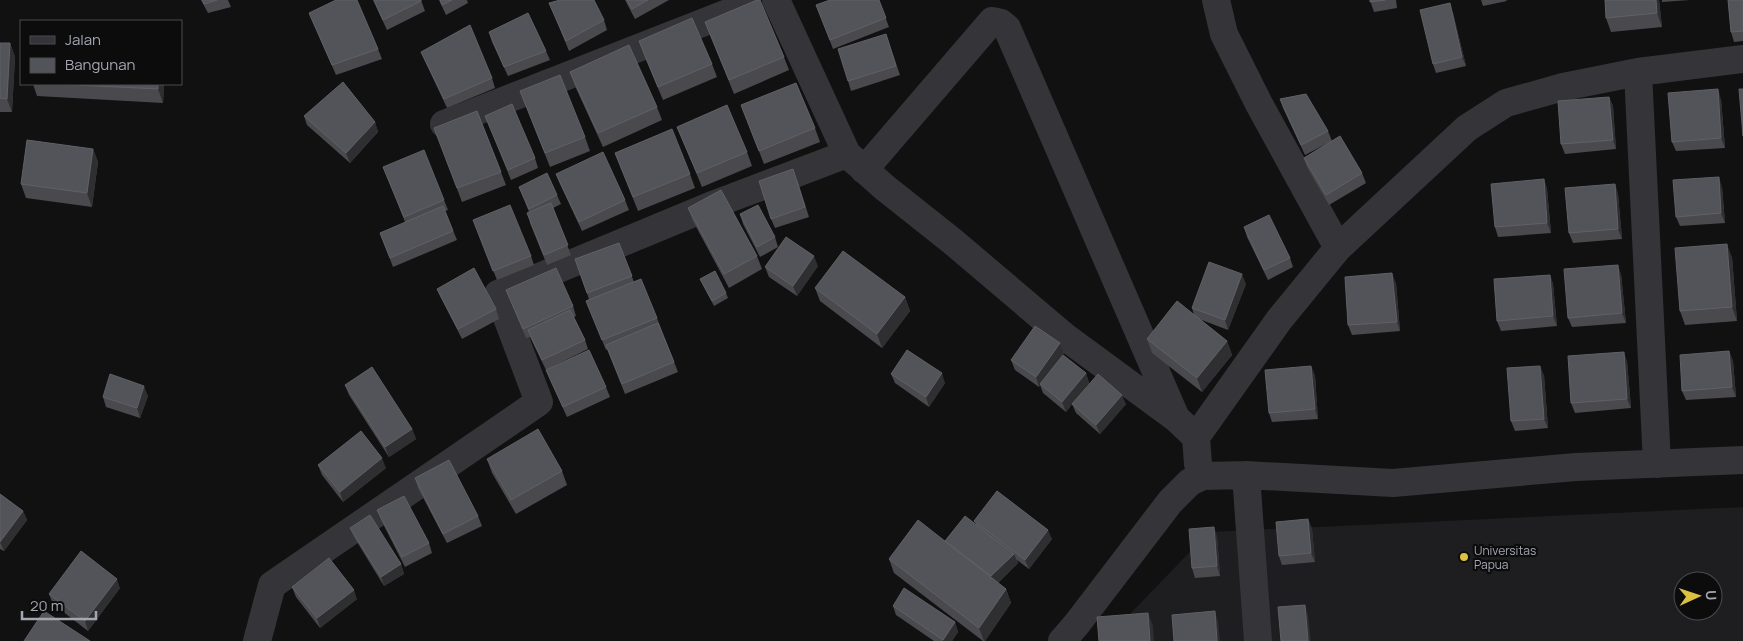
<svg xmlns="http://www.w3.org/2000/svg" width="1743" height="641" viewBox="0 0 1743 641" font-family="Manrope,sans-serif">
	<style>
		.built { fill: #1e1d1f; fill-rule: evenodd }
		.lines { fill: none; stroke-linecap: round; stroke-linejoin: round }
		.street { stroke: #353539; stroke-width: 28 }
		.wall { fill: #4a4a4e }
		.shaded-wall { fill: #2f2f32 }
		.building { fill: #535459; stroke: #606167 }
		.poi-dot { fill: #dbc041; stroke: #0c0c0d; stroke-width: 2 }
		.labels { text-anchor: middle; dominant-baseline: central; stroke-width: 4.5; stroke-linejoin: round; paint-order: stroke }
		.poi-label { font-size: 12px; fill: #a4a6b1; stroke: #0c0c0d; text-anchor: start }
	</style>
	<rect width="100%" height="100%" fill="#111112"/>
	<!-- built -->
	<path class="built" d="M1743,507V641H1104L1209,532ZM1683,581H1713V611H1683Z"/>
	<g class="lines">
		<!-- street -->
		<path class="street" d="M776,0L847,154L884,187L952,241L1064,336L1177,419L1196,437L1198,464L1203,476
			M1216,0L1224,34L1259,104L1338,248
			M1638,72L1657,464
			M444,124L743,7
			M864,170L992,21L1001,23L1007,28L1176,418
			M1196,437L1279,320L1338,248L1467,128L1506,103L1563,87L1638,72L1743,59
			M1246,475L1258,641
			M257,641L272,585L539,402L498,294L715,204L847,154
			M1062,641L1076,625L1170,502L1190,482L1203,476L1246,475L1393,483L1576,467L1743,460"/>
	</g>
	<!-- wall -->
	<path class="wall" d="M201,0H228L231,7L208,13Z
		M373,0H421L425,11L387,30Z
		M439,0H467L468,3L446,15Z
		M625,0H669L635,19Z
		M879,0L889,27L833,49L816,5Z
		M1370,0H1396L1397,8L1374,12Z
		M1481,0H1506L1507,1L1483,6Z
		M1659,0L1662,27L1611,32L1606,18Z
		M1662,0H1690L1662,2Z
		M1743,0V41L1734,42L1731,32Z
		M549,3L604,20L607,30L569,51Z
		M309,13L378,49L382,59L336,75Z
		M1453,13L1466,66L1436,73L1433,64Z
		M705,22L784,57L789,70L734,94Z
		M489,32L546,51L550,60L508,76L492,42Z
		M886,34L900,75L851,91L848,81Z
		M639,41L712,64L717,77L663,100L644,55Z
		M0,43H10L15,57L12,112H0Z
		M421,52L492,78L495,88L447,108L425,61Z
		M570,72L657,107L662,120L603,147L575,86Z
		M33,84H164L163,103L37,96Z
		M520,91L585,137L590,151L550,167Z
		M1609,97L1613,106L1616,149L1565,154L1561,144Z
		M1280,99L1328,131L1332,141L1305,155L1283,108Z
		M1721,99L1725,148L1676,151L1672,142Z
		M741,105L815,128L820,142L764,164Z
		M477,111L506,185L462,202L434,128Z
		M304,116L375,122L378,132L350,163L307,125Z
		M485,116L535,158L538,168L511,180Z
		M677,127L747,152L752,166L702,187Z
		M93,149L98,162L92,207L26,198L21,184Z
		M615,153L690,174L695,188L638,211Z
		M1304,158L1362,173L1366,183L1329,205L1307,167Z
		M383,167L444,200L448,210L445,211L457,240L393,267L380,233L405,222Z
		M556,174L625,200L629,210L582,231L560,184Z
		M797,179L809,217L775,228L771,219Z
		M1544,179L1547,189L1551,233L1498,237L1495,227Z
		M1615,184L1618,194L1622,239L1573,243L1569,233Z
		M519,187L557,195L561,204L553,208L571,255L547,265L530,223L529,212Z
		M1722,187L1725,223L1680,226L1676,217Z
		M688,208L757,256L762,269L729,288L693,221Z
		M740,214L775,237L778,247L760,257L743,224Z
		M1244,227L1290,258L1293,267L1268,280L1247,237Z
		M477,230L531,256L534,265L497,280Z
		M619,243L634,282L657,318L678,372L625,394L607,349L606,350L586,301L589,299L575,259Z
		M1732,257L1737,321L1685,325L1680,311Z
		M818,266L797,296L769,277L765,267Z
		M1621,274L1626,323L1572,327L1568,318Z
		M1550,275L1553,284L1557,326L1501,331L1497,321Z
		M700,279L726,293L728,298L714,306Z
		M1396,283L1400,331L1352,335L1348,325Z
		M1246,284L1228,330L1199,319L1227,341L1232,355L1202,392L1152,353L1147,339L1194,315L1192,308Z
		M815,288L905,297L910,311L882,348L820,301Z
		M437,289L496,309L499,319L462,339L441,298Z
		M506,290L573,306L576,316L574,317L585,340L588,349L546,370L530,337L526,338Z
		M1060,343L1064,353L1054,366L1086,373L1089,383L1076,399L1126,404L1100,434L1076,413L1072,404L1066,412L1043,393L1040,385L1039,387L1015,370L1011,360Z
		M1729,351L1733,361L1736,397L1686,400L1682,391Z
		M1627,361L1631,408L1575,413L1571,403Z
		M1311,366L1315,376L1318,419L1272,422L1269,413Z
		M546,370L606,387L610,397L567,417L550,380Z
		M891,374L945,383L929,407L895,383Z
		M1544,375L1548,428L1515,431L1511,421Z
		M345,385L412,429L416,439L389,457L349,395Z
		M148,396L140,418L106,407L103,397Z
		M487,459L562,471L567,485L516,514L492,473Z
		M318,465L386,468L343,502L322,475Z
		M415,478L478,516L482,526L447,543L418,488Z
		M0,494L23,511L27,520L4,551L0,549Z
		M377,510L429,543L432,553L405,567L381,520Z
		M1308,519L1312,529L1315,562L1282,565L1279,556Z
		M974,521L1052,539L1029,569L1017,560L1018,563L998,583L1006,589L1011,603L985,641H983L894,573L889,559L945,541L976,524Z
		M350,528L401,564L404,574L384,586L354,537Z
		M1217,536L1220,576L1195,578L1192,568Z
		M292,587L357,599L320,628L296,597Z
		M120,588L88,631L53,604L49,594Z
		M893,606L955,622L958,632L952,641H934L896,615Z"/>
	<!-- shaded-wall -->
	<path class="shaded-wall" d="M1656,0H1659L1662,27L1657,13Z
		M1450,3L1453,13L1466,66L1462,57Z
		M10,43L15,57L12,112L7,99Z
		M158,84H164L163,103L158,89Z
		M1718,89L1721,99L1725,148L1721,138Z
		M1609,97L1613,106L1616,149L1613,140Z
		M375,122L378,132L350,163L346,153Z
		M93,149L98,162L92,207L87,193Z
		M1719,177L1722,187L1725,223L1721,213Z
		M1544,179L1547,189L1551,233L1547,223Z
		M1615,184L1618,194L1622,239L1618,229Z
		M1727,244L1732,257L1737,321L1732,307Z
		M814,256L818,266L797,296L793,286Z
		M1618,265L1621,274L1626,323L1622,313Z
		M1392,273L1396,283L1400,331L1397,322Z
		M1242,274L1246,284L1228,330L1225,320Z
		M1550,275L1553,284L1557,326L1553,316Z
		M905,297L910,311L882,348L877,334Z
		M1227,341L1232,355L1202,392L1197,378Z
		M1060,343L1064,353L1041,385L1040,384V385L1039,387L1036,377Z
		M1729,351L1733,361L1736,397L1732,387Z
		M1624,352L1627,361L1631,408L1627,399Z
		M1311,366L1315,376L1318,419L1315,409Z
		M1540,366L1544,375L1548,428L1544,419Z
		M942,373L945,383L929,407L926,397Z
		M1086,373L1089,383L1066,412L1062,402Z
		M144,386L148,396L140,418L137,408Z
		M1122,395L1126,404L1100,434L1096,425Z
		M412,429L416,439L389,457L385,447Z
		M382,458L386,468L343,502L340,492Z
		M23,511L27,520L4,551L0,542Z
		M1308,519L1312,529L1315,562L1311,553Z
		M1214,527L1217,536L1220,576L1217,566Z
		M1048,530L1052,539L1029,569L1025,560Z
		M1014,554L1018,563L995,586L991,576Z
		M401,564L404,574L384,586L381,577Z
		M117,579L120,588L88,631L85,621Z
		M1006,589L1011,603L985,641H984L979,628Z
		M354,590L357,599L320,628L317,618Z
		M1305,605L1308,615L1311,641H1308Z
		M1215,611L1218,621L1220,641H1217Z
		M1148,613L1153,626L1154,641H1150Z
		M955,622L958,632L952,641H943V640Z"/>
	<!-- building -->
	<path class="building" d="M202,0H217L204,4Z
		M336,0H357L378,49L332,65L309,13Z
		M374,0H421V1L383,20Z
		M440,0H452L442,5Z
		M560,0H594L604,20L566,41L549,3Z
		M627,0H648L632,9Z
		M757,0H760L784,57L729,80L705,22Z
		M830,0H879L886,18L830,40L816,5Z
		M1370,0H1385L1370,2Z
		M1605,0H1656L1657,13L1606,18Z
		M1728,0H1743V31L1731,32Z
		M1450,3L1462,57L1433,64L1420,10Z
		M528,13L546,51L504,67L489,32Z
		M692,18L712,64L658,87L639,41Z
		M470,25L492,78L444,99L421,52Z
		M886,34L896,66L848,81L838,49Z
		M0,43H10L7,99L0,98Z
		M629,45L657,107L598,133L570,72Z
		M560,75L585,137L545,153L520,91Z
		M343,82L375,122L346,153L304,116Z
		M796,83L815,128L759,151L741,105Z
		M57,84H158V89Z
		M1718,89L1721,138L1672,142L1668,93Z
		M1739,89H1743V136Z
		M1306,94L1328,131L1301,145L1280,99Z
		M1609,97L1613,140L1561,144L1558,101Z
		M512,104L535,158L508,170L485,116Z
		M727,105L747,152L697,173L677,127Z
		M477,111L501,172L457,188L434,128Z
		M672,129L690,174L633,197L615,153Z
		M1340,136L1362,173L1326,195L1304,158Z
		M27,140L93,149L87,193L21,184Z
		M424,150L444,200L404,217L383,167Z
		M603,152L625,200L579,222L556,174Z
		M793,169L805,207L771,219L759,181Z
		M547,173L557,195L529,209L519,187Z
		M1719,177L1721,213L1676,217L1673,180Z
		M1544,179L1547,223L1495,227L1491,184Z
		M1615,184L1618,229L1569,233L1565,188Z
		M721,190L757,256L724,274L688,208Z
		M551,203L568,245L544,255L527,213Z
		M510,205L531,256L493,271L473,220Z
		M758,205L775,237L757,247L740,214Z
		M443,206L453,231L390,258L380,233Z
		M1269,215L1290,258L1264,270L1244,227Z
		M786,237L814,256L793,286L765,267Z
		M619,243L632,276L587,293L575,259Z
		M1727,244L1732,307L1680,311L1675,248Z
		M843,251L905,297L877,334L815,288Z
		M1209,262L1242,274L1225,320L1192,308Z
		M1618,265L1622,313L1568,318L1564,269Z
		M474,268L496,309L458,329L437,289Z
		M556,268L573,306L523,329L506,290Z
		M715,271L726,293L712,301L700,279Z
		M1392,273L1397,322L1348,325L1345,277Z
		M1550,275L1553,316L1497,321L1494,279Z
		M641,279L657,318L602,340L586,301Z
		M1177,301L1227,341L1197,378L1147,339Z
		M570,310L585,340L542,360L528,330Z
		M658,323L674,362L622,384L606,345Z
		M1035,326L1060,343L1036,377L1011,360Z
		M589,350L606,387L563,407L546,370Z
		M907,350L942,373L926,397L891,374Z
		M1729,351L1732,387L1682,391L1680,355Z
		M1624,352L1627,399L1571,403L1568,356Z
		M1063,355L1086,373L1062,402L1040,384Z
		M1311,366L1315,409L1269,413L1265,370Z
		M1540,366L1544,419L1511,421L1507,368Z
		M372,367L412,429L385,447L345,385Z
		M110,374L144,386L137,408L103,397Z
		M1098,374L1122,395L1096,425L1072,404Z
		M538,429L562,471L511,500L487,459Z
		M361,431L382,458L340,492L318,465Z
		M449,460L478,516L443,534L415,478Z
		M997,491L1048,530L1025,560L974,521Z
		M0,494L23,511L0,542Z
		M404,496L429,543L402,557L377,510Z
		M370,515L401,564L381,577L350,528Z
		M965,516L1014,554L991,576L945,541Z
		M1308,519L1311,553L1279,556L1276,522Z
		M918,520L1006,589L979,628L889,559Z
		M1214,527L1217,566L1192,568L1189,529Z
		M81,551L117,579L85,621L49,594Z
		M329,558L354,590L317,618L292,587Z
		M904,588L955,622L943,640L893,606Z
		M1305,605L1308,641H1281L1278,607Z
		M44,611L90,641H24Z
		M1215,611L1217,641H1174L1172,615Z
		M1148,613L1150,641H1099L1097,617Z"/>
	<!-- markers -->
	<circle class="poi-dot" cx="1464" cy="557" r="5"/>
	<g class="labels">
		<!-- poi labels -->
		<g class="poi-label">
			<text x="1474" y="550">Universitas<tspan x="1474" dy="14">Papua</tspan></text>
		</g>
	</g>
	<!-- legend -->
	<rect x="20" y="20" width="162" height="65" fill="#0c0c0d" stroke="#494a4f"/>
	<rect x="30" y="36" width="25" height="8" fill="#353539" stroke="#494a4f"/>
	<text x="65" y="45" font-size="15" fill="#a4a6b1">Jalan</text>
	<rect x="30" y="58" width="25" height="15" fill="#535459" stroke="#494a4f"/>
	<text x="65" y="70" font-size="15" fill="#a4a6b1">Bangunan</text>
	<!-- north arrow -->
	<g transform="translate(1698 596) rotate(87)"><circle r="24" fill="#0c0c0d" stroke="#494a4f"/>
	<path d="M0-4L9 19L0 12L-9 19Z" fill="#dbc041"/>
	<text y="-8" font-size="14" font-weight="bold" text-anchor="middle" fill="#a4a6b1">U</text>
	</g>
	<!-- scale -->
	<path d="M22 611v8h74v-8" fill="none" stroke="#a4a6b1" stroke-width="2.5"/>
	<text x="30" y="611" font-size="15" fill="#a4a6b1" stroke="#0c0c0d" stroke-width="4" paint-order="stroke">20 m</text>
</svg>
